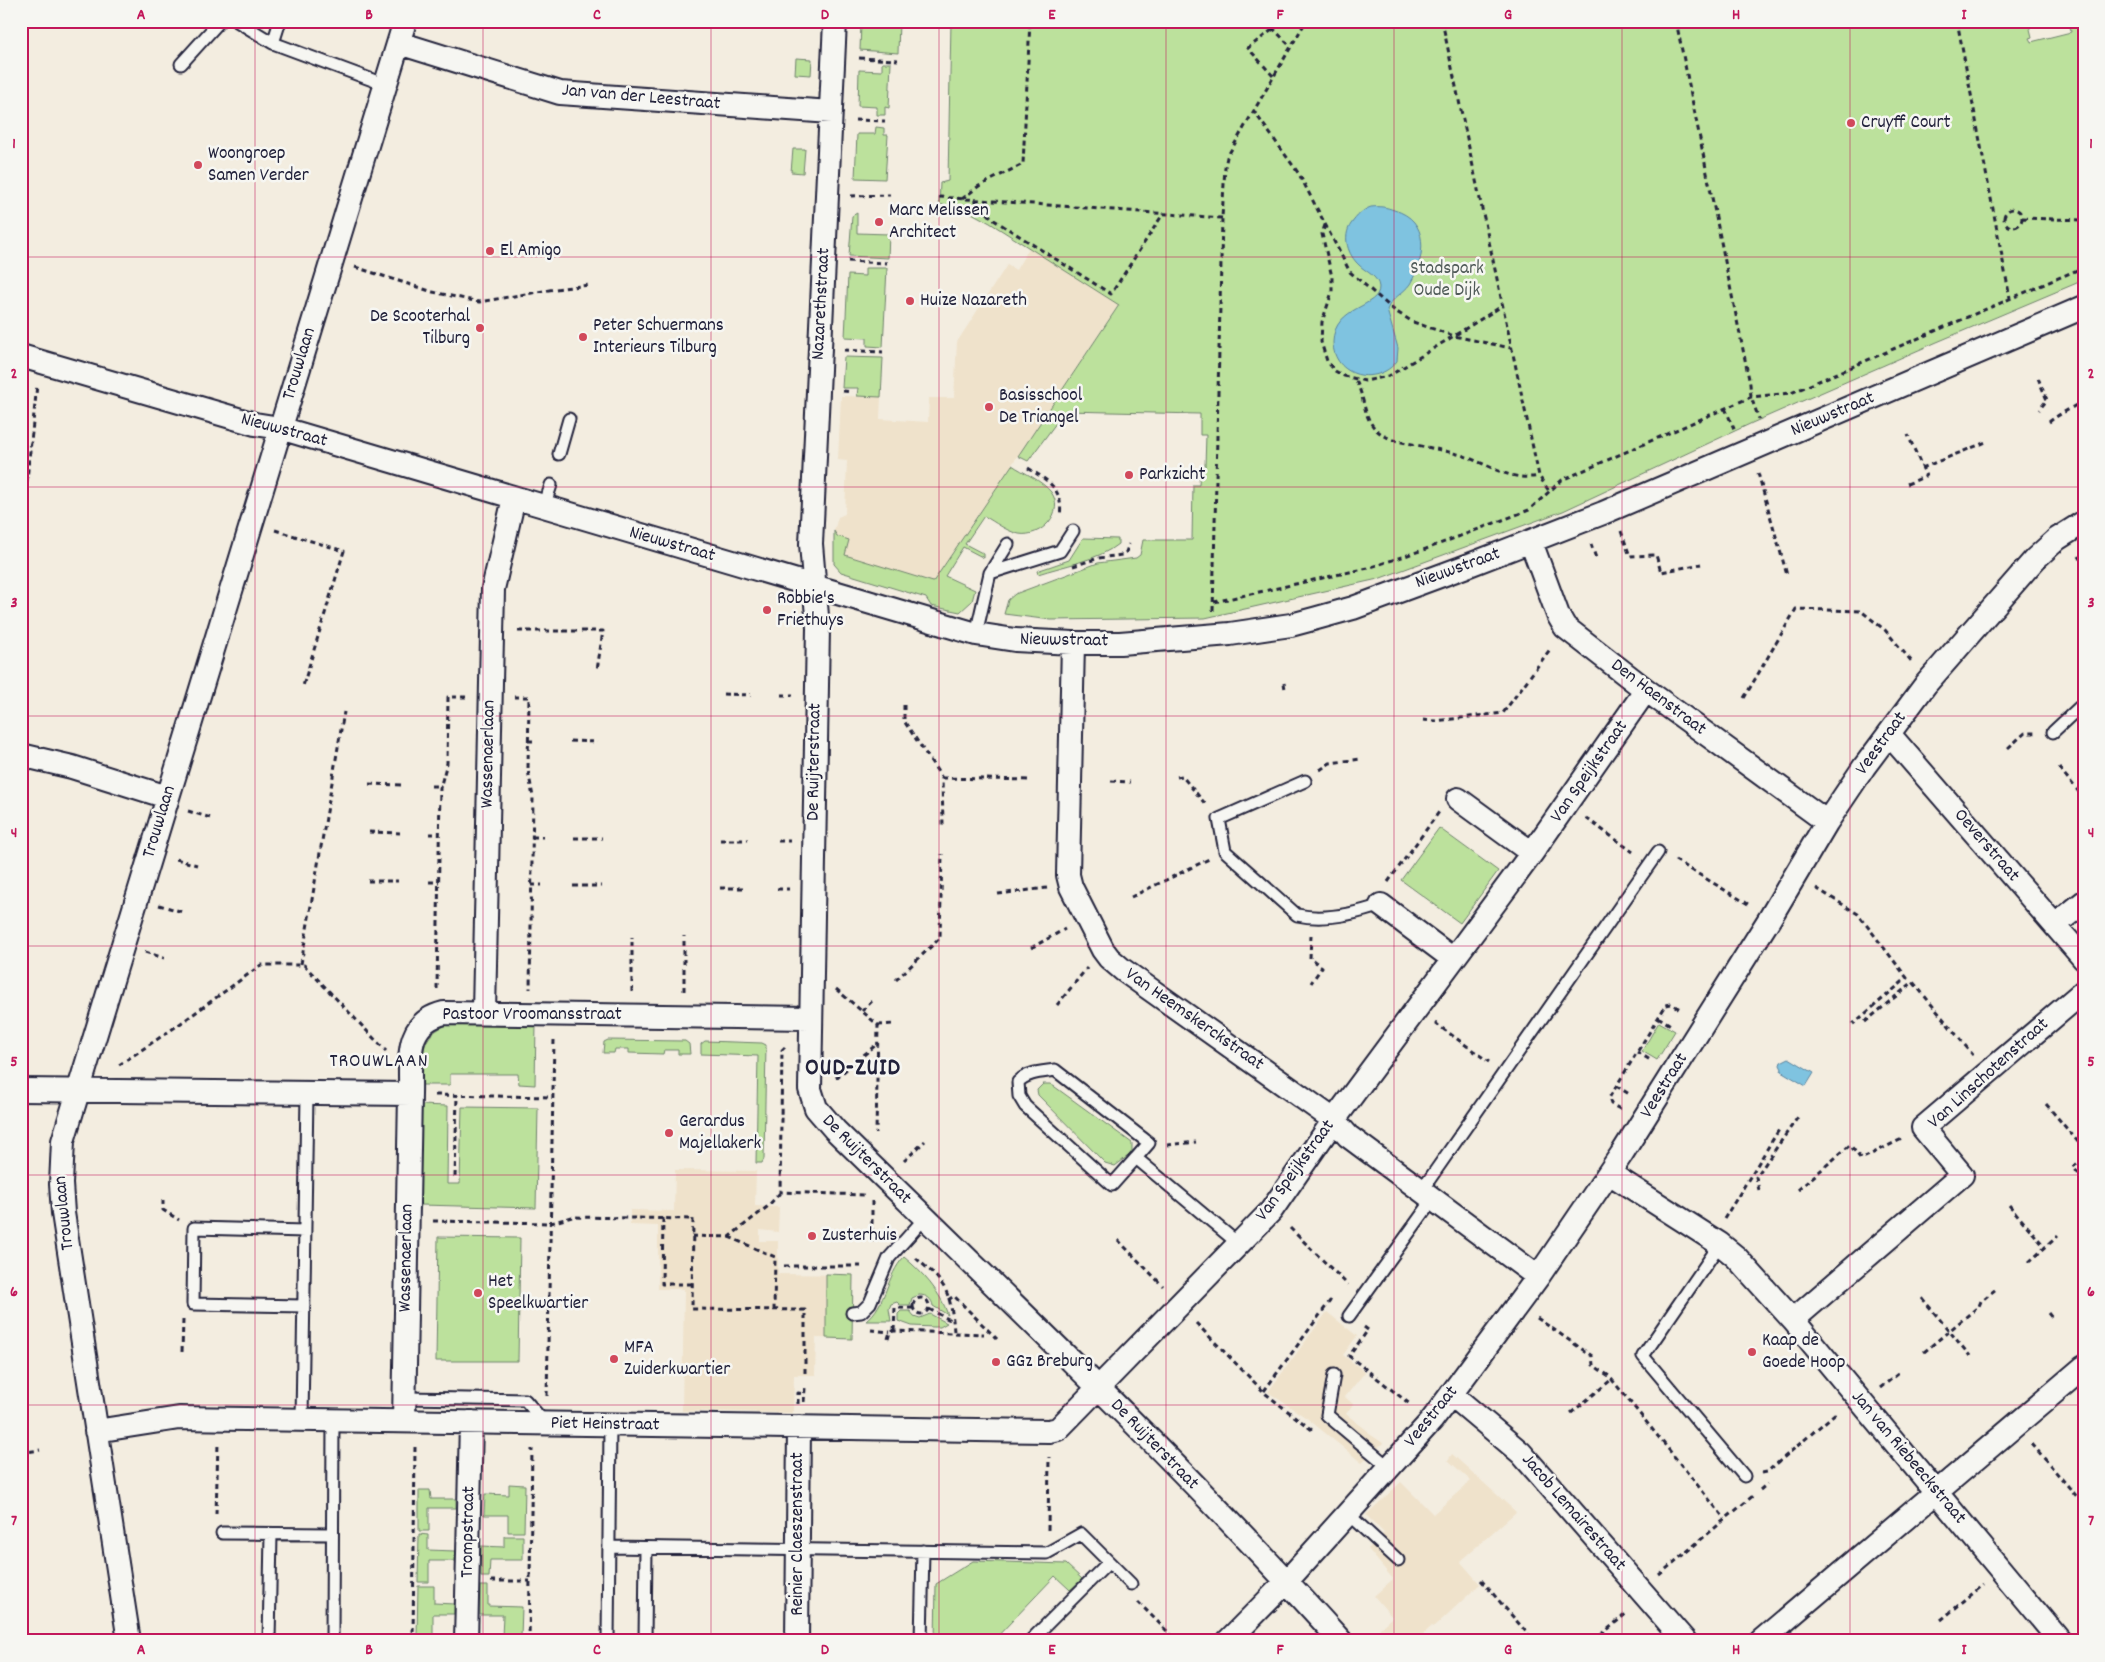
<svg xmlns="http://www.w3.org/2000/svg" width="2105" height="1662" viewBox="0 0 2105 1662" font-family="Dekko,sans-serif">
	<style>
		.built { fill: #efe2cb }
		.green { fill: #bce19c; stroke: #6f826c }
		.water { fill: #7fc3e0; stroke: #5a839e }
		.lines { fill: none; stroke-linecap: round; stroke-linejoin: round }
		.lane-casing { stroke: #22223b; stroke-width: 15 }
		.street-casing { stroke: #22223b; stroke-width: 26 }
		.path { stroke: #22223b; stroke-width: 3; stroke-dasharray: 5 4; stroke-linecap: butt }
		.lane { stroke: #f6f6f2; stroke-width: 11 }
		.street { stroke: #f6f6f2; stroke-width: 22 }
		.grid { fill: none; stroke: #c2185b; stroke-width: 1; stroke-opacity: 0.55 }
		.poi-dot { fill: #d1495b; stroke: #f6f6f2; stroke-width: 2 }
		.labels { text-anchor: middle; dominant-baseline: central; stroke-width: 5; stroke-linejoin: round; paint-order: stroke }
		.street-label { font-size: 19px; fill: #22223b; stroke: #f6f6f2 }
		.poi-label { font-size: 19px; fill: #22223b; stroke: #f6f6f2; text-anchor: start }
		.park-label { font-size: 19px; fill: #505b58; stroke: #f6f6f2 }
		.neighbourhood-label { font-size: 20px; letter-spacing: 1px; fill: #22223b; stroke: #f6f6f2 }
		.district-label { font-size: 24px; font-weight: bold; letter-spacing: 1px; fill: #22223b; stroke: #f6f6f2 }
		.neatline { fill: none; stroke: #c2185b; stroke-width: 2 }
		.grid-label { font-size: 16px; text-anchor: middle; font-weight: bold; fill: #c2185b }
	</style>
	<rect width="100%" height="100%" fill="#f3ede0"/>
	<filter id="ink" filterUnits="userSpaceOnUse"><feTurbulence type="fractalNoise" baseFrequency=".02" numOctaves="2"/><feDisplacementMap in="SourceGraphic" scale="10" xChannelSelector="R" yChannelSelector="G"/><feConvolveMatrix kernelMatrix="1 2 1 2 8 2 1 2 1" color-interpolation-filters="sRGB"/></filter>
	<g filter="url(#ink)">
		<!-- built -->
		<path class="built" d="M1029,248L1119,305L933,582L844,555L834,531L838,517L845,514L847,461L838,460L841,396L881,397L880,419L928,422L929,398H954L957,342L1007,265L1016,270Z
			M675,1170L756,1171L755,1206L779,1207L778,1232L760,1230V1241H778V1274L853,1275L852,1339L816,1338L815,1375H794L793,1413L682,1411L684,1289H658V1226L630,1225V1210L674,1211Z
			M1327,1312L1357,1336L1343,1355L1365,1372L1345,1397L1353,1404L1346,1414L1368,1431V1433L1383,1443L1362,1463L1308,1419L1268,1392Z
			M1452,1454L1516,1512L1460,1561L1480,1584L1434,1627L1432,1626L1416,1641H1384L1376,1632L1392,1617L1374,1596L1393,1579L1368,1549L1384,1533L1366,1515L1401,1482L1433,1514L1471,1481L1448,1460Z"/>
		<!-- green -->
		<path class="green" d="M890,21H899L898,53L860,50L861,24L889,25Z
			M951,21H2028L2032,37L2029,38L2031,42L2071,32L2069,21H2084V280L1937,342L1752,423L1563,511L1378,579L1205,618L1051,620L1004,614L1008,600L1015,594L1098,563L1136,558L1140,555L1143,540H1192L1193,485H1199L1200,466H1205L1206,435H1200V414L1065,411L1028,461L1018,456L1119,305L990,223L968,211L939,204L940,183L948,181Z
			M796,58L812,59L811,75L795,74Z
			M882,63H891L889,108L885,107V115H877V107L858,106L859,70L882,71Z
			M876,127L884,128V135H888L885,179L855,178L857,134H875Z
			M793,149H805L803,173L791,172Z
			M857,213V233L889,234L888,258L849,256L852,216Z
			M865,268H887L883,347L867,346V338L845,337L848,275L865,276Z
			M844,357L883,358L881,397L857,396L858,388H842Z
			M1012,465C1024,473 1041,480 1051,492C1066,512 1041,538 1019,534C1006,531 995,522 984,516L965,544L984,554V558L963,547L945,576L975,590L972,601L960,612L931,606L926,598L841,572L834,564V531L837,536L849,540L845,555L933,582Z
			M1083,538L1118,539V544C1099,560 1062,566 1038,574L1037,571L1069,560Z
			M1439,828L1498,871L1460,923L1401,880Z
			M1659,1022L1675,1031L1657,1060L1642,1051Z
			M451,1024H536L535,1085L519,1084L518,1074H450V1085H422C423,1057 418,1033 451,1024Z
			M608,1040L685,1041L689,1044L690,1054H678V1050H664L663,1054L629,1053V1049H615L614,1053H603L604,1042Z
			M705,1041L762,1043L766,1045L764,1159L762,1163H756L758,1056L701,1054V1044Z
			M1043,1084H1050L1055,1087L1132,1143V1153L1115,1166L1105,1163L1038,1095L1037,1090Z
			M420,1105L448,1106L447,1184H460L462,1107L538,1108L536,1208L421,1205L420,1211H418Z
			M438,1237L520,1238L518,1361H436Z
			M904,1257C923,1273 940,1291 948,1315L933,1306C932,1299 927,1295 919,1295L912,1298L910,1305H900L897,1302L891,1304L889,1309L891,1321H866C887,1304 886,1276 904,1257Z
			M826,1274L853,1275L852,1339L826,1338Z
			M901,1311H910L914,1316L920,1318L930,1314L947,1323L940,1327H934L912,1326L898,1321V1314Z
			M509,1484L525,1485L524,1532H508V1515H484L485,1494L509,1495Z
			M419,1490H430L431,1499H456V1508H429V1531H419Z
			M419,1534L428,1535V1550L455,1551V1561H429V1582H418Z
			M504,1536H523V1560H490L489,1577H481V1546L504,1547Z
			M973,1561L1066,1564L1082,1579L1070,1590L1055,1576L993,1641H935L936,1584Z
			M418,1586H434V1603L454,1604V1614H433V1636H417Z
			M480,1586H488V1606L522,1607L521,1637H502L503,1615H480Z"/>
		<!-- water -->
		<path class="water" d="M1371,207C1380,206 1386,207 1394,210C1430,220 1426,257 1410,284C1403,294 1391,298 1387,310L1398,348L1397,361C1377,387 1333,377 1333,342C1334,305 1380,308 1379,287C1378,276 1366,272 1359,265C1348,255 1342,237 1351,224C1357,216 1362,210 1371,207Z
			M1789,1058L1814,1073L1806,1086L1781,1071L1782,1069L1780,1065L1781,1062Z"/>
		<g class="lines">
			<!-- lane casing -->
			<g class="lane-casing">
				<path id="lane" d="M237,21L273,43L386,85
					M21,22L22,21
					M273,43L280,21
					M181,64L220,21
					M559,454L569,419
					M544,507L551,485
					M990,573L1060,551L1073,531
					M976,634L990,573L1008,544
					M2053,732L2084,703
					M1305,781L1219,819L1225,851L1297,915C1325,921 1355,914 1381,905
					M1136,1158L1112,1185L1025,1106L1019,1096L1018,1082C1027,1072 1043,1072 1055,1070L1149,1143L1136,1158L1240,1245
					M1422,1190L1658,852
					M1720,1244L1643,1356L1744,1476
					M304,1306L193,1304L194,1228L305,1231
					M852,1313L861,1312L870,1303L889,1258L924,1219
					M1349,1316L1434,1198
					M1334,1375L1327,1415L1390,1468
					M405,1398L525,1400L545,1423
					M302,1420L307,1094
					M1348,1514L1398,1560
					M222,1533L332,1534
					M609,1547L1047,1553L1081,1534L1131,1584
					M269,1641L271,1534
					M332,1641L333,1420
					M608,1641L610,1425
					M645,1641L646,1548
					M921,1641L923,1551
					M1030,1641L1109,1562"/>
			</g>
			<!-- street casing -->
			<g class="street-casing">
				<path id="street" d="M835,21L811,544L818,628L810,1089L816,1108L835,1130C1006,1297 1181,1463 1341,1641
					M399,43L560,93L831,112
					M21,356L255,424L280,428L976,634L1015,640L1073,643H1120L1230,634L1291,625L1317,618L1353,608L1464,567L1603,513L2084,307
					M1531,542L1558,615L1565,627L1646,690L1827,822
					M1073,643L1068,875L1071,887L1103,950L1109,958L1123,970L1334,1120L1348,1136L1538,1277
					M1889,734L2084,959
					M21,755L72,767L167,797
					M1458,799L1532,853
					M1381,905L1453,959
					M2055,925L2084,902
					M484,1012L493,589L514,498
					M21,1090L410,1094C411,1060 403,1023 444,1013L810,1018
					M1609,1173L1720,1244L1736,1257L1793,1320L2060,1641
					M1793,1320L1962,1175L1923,1128L2084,991
					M1451,1394L1521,1453L1685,1641
					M404,1421L410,1094
					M96,1431L179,1418L1049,1431L1058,1429L1271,1211L1334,1120L1532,853L1646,690
					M129,1641L63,1213L61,1184L63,1141L405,21
					M466,1641L471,1422
					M797,1641L799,1427
					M1228,1641L1287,1581L1432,1420L1538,1277L1621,1155L1770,918L1827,822L1864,767L1926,684L2035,559L2057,539L2084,522
					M1761,1641L2084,1367"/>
			</g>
			<!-- path -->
			<path class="path" d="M1266,21L1291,47
				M1442,21L1539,476L1549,491
				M1676,21L1750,384L1751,397L1759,419
				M1957,21L2010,298
				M859,58L898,60
				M1273,76L1248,48L1284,21
				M1253,110L1299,174L1350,272L1395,311L1413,322L1454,336L1511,348
				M855,120L885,121
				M851,196L890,195
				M939,197L1222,218
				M962,199L979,186L1023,164L1030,21
				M975,200L994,220L1111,294L1163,214
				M2004 218a9 9 0 1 1 18 0a9 9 0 1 1-18 0Z
				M2022,218L2084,220
				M1325,225L1322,234L1332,277V292L1322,322L1321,342L1327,361L1335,371L1344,376L1365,381L1389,376L1502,306
				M848,261L887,263
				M355,267L433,292L479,302L555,289L589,285
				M844,350L883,352
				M2038,378L2047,400L2039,410
				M1356,381C1369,407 1360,426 1393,440C1415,445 1439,449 1461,455C1489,464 1509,482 1539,476
				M843,391L852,392
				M1725,408L1735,431
				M2049,422C2060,413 2074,408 2084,399
				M1028,468C1047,480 1064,489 1060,516
				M1922,468L1986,442
				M1758,473L1787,575
				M1907,484L1926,476L1908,435
				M275,530L344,551L303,686
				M1621,531L1630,556L1656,555L1661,572L1701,564
				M21,536L37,385
				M1591,544L1596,558
				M2079,556L2084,564
				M1073,566L1099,558L1122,555L1126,552L1129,544
				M1214,602L1368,568L1426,549L1529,510L1562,480L1751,397L1791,393L2084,267
				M1213,611L1222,218L1225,167L1227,157L1306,21
				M518,631H603L597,670
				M1284,683L1285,689
				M723,694L751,695
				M781,695H793
				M514,697H529L528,770L533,797L530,989
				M1744,698L1796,609L1861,611L1885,630L1913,663
				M904,705V721L942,778L943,825
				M1423,720L1435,721L1503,713L1551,648
				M528,741H537
				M570,741L598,742
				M2008,748L2025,733H2035
				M2059,768L2084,798
				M1320,770L1330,763L1361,759
				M1177,777L1182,776L1207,806
				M942,778L1029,780
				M1111,781L1130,782
				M369,784L401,785
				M431,786H441
				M188,811L211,818
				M1586,818L1633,852
				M369,832L400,833
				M429,834H439
				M532,837H543
				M574,838H602
				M720,840H748
				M778,841H790
				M176,859L197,865
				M1675,860L1748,904
				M368,881H398
				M429,882H439
				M1388,882L1439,812
				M531,885H542
				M573,886H601
				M720,888H746
				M1816,888L1858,914L1907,978L1853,1024
				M777,889H789
				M998,894L1047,888
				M1131,897L1209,859
				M159,905L183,912
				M1311,935L1310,958L1322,967L1311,983
				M1031,948L1065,929
				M145,952L164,958
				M301,964L344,712
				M896,980L940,938L942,854
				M437,989L440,788L447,763L448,697H466
				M836,989L878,1025L876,1133
				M684,991V936
				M632,992V937
				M1057,1005L1087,968
				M862,1011L872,1001
				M1658,1017L1672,1026
				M1865,1022L1913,982L1973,1055
				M1435,1023L1489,1062
				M878,1025L894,1024
				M785,1047L782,1050L780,1192L865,1195
				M1637,1052L1652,1061
				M119,1065L177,1026L261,965H304L386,1051
				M836,1078L877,1044
				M1616,1086L1631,1095
				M435,1095L554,1097
				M2046,1104L2084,1149
				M1620,1109L1611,1104L1609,1098L1666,1005L1671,1004L1682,1010
				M1167,1145L1196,1142
				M2084,1158L2073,1167L2084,1180
				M904,1161L925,1141
				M455,1177L457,1095
				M1759,1190L1756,1177L1798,1117
				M1798,1190L1850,1145L1861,1159L1902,1139
				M163,1200V1210L179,1220
				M872,1201V1239L875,1244
				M2009,1205L2045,1247
				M663,1218L662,1284H692
				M1724,1219L1780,1128
				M433,1221L551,1223L572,1217L693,1219L692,1309L805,1310V1375
				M1290,1228L1348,1285
				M692,1236L729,1237L767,1207L780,1193
				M729,1237L775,1257L774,1310
				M1118,1240L1163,1286
				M916,1258C924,1266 935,1273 941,1283C951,1295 953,1317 954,1332
				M2029,1262L2058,1236
				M784,1266H864
				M1922,1298L1970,1356
				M913 1306a8 8 0 1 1 16 0a8 8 0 1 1-16 0Z
				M948,1300L954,1296L999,1341
				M929,1309L952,1321
				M2048,1313L2052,1318
				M1537,1318L1592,1356L1593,1365L1609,1376L1725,1519
				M1196,1323L1266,1394L1312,1430
				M1364,1327L1368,1330L1349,1356L1411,1405
				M871,1330L890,1332
				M894,1331L895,1308H913
				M888,1339L890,1332L894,1331L984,1334
				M21,1344H23
				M182,1352L183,1320
				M1924,1352L1979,1306L1981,1301L1996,1289
				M1880,1388L1898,1374
				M1264,1391L1330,1301L1333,1303
				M547,1396L554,1040
				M804,1402L805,1388
				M798,1404V1393L805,1394
				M1571,1413L1611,1380
				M2032,1444L2079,1499
				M21,1453L40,1450
				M1762,1473L1767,1472L1838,1411
				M1760,1490L1767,1484
				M216,1514L218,1443
				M1048,1530L1049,1457
				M1659,1575L1755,1494
				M1481,1580L1534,1641
				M491,1581H530
				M1138,1602L1177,1641
				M1941,1620L1983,1585
				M413,1641L415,1447
				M529,1641L532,1449
				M1594,1641L1628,1612"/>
			<!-- lane -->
			<use href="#lane" class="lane"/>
			<!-- street -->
			<use href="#street" class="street"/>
		</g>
	</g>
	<!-- grid -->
	<path class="grid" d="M255,21V1641M483,21V1641M711,21V1641M939,21V1641M1166,21V1641M1394,21V1641M1622,21V1641M1850,21V1641M21,257H2084M21,487H2084M21,716H2084M21,946H2084M21,1175H2084M21,1405H2084"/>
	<!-- markers -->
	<g class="poi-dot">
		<circle cx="1851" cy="123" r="5"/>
		<circle cx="198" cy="165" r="5"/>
		<circle cx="879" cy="222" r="5"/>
		<circle cx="490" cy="251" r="5"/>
		<circle cx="910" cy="301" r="5"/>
		<circle cx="480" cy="328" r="5"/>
		<circle cx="583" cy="337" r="5"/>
		<circle cx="989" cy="407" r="5"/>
		<circle cx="1129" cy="475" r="5"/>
		<circle cx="767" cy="610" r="5"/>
		<circle cx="669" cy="1133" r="5"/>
		<circle cx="812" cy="1236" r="5"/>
		<circle cx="478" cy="1293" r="5"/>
		<circle cx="1752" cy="1352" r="5"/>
		<circle cx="614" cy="1359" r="5"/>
		<circle cx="996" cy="1362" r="5"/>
	</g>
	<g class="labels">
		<!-- street labels -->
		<g class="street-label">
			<text transform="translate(641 98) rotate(5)">Jan van der Leestraat</text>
			<text transform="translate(822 304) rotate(-87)">Nazarethstraat</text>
			<text transform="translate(300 364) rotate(-73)">Trouwlaan</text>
			<text transform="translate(1833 415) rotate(-23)">Nieuwstraat</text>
			<text transform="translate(284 431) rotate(15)">Nieuwstraat</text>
			<text transform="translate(672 545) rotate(16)">Nieuwstraat</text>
			<text transform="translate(1458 569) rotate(-20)">Nieuwstraat</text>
			<text transform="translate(1064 641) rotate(1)">Nieuwstraat</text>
			<text transform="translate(1658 698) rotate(37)">Den Haenstraat</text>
			<text transform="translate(1882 744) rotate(-54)">Veestraat</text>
			<text transform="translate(489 754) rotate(-89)">Wassenaerlaan</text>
			<text transform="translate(815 762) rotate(-89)">De Ruijterstraat</text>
			<text transform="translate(1590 772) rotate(-55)">Van Speijkstraat</text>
			<text transform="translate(160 822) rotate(-73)">Trouwlaan</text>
			<text transform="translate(1986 846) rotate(49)">Oeverstraat</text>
			<text x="532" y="1015">Pastoor Vroomansstraat</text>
			<text transform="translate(1194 1020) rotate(35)">Van Heemskerckstraat</text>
			<text transform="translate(1989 1074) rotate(-42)">Van Linschotenstraat</text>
			<text transform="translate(1665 1086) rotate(-58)">Veestraat</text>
			<text transform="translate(866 1160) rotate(45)">De Ruijterstraat</text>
			<text transform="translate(1296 1171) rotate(-54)">Van Speijkstraat</text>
			<text transform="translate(65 1213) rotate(-96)">Trouwlaan</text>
			<text transform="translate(407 1258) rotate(-89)">Wassenaerlaan</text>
			<text transform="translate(1432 1417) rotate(-51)">Veestraat</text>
			<text transform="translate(605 1425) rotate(1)">Piet Heinstraat</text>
			<text transform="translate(1154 1445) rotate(46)">De Ruijterstraat</text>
			<text transform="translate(1908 1458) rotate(50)">Jan van Riebeeckstraat</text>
			<text transform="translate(1573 1513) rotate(49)">Jacob Lemairestraat</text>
			<text transform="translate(469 1532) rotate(-89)">Trompstraat</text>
			<text transform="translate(798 1534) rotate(-90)">Reinier Claeszenstraat</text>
		</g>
		<!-- poi labels -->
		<g class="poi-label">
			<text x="1861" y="123">Cruyff Court</text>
			<text x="208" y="154">Woongroep<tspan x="208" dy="22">Samen Verder</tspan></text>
			<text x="889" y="211">Marc Melissen<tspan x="889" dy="22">Architect</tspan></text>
			<text x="500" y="251">El Amigo</text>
			<text x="920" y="301">Huize Nazareth</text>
			<text x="470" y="317" text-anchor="end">De Scooterhal<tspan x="470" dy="22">Tilburg</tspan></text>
			<text x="593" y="326">Peter Schuermans<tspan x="593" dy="22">Interieurs Tilburg</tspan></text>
			<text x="999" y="396">Basisschool<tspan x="999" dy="22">De Triangel</tspan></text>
			<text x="1139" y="475">Parkzicht</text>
			<text x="777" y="599">Robbie's<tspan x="777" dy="22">Friethuys</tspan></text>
			<text x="679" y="1122">Gerardus<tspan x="679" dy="22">Majellakerk</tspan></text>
			<text x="822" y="1236">Zusterhuis</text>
			<text x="488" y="1282">Het<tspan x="488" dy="22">Speelkwartier</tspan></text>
			<text x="1762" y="1341">Kaap de<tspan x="1762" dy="22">Goede Hoop</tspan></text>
			<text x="624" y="1348">MFA<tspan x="624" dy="22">Zuiderkwartier</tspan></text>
			<text x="1006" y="1362">GGz Breburg</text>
		</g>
		<!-- park labels -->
		<g class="park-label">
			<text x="1447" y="269">Stadspark<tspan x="1447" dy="22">Oude Dijk</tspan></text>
		</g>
		<!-- neighbourhood labels -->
		<g class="neighbourhood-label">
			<text x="379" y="1062">TROUWLAAN</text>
		</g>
		<!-- district labels -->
		<g class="district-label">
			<text x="853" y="1069">OUD-ZUID</text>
		</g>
	</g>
	<!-- margin -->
	<rect width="2105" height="1662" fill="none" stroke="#f6f6f2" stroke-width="55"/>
	<rect x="28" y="28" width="2050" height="1606" class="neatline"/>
	<g class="grid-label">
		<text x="141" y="19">A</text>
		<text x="369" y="19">B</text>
		<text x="597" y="19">C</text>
		<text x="825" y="19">D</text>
		<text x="1052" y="19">E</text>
		<text x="1280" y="19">F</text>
		<text x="1508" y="19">G</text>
		<text x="1736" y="19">H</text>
		<text x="1964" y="19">I</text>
		<text x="14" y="148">1</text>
		<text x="2091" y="148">1</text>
		<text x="14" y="378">2</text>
		<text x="2091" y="378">2</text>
		<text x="14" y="607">3</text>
		<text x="2091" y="607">3</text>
		<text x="14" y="837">4</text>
		<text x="2091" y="837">4</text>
		<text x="14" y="1066">5</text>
		<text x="2091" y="1066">5</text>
		<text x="14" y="1296">6</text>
		<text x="2091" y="1296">6</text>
		<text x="14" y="1525">7</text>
		<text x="2091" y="1525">7</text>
		<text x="141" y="1654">A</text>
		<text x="369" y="1654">B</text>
		<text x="597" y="1654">C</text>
		<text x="825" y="1654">D</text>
		<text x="1052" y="1654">E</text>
		<text x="1280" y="1654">F</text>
		<text x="1508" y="1654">G</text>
		<text x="1736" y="1654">H</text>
		<text x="1964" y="1654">I</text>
	</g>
</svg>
